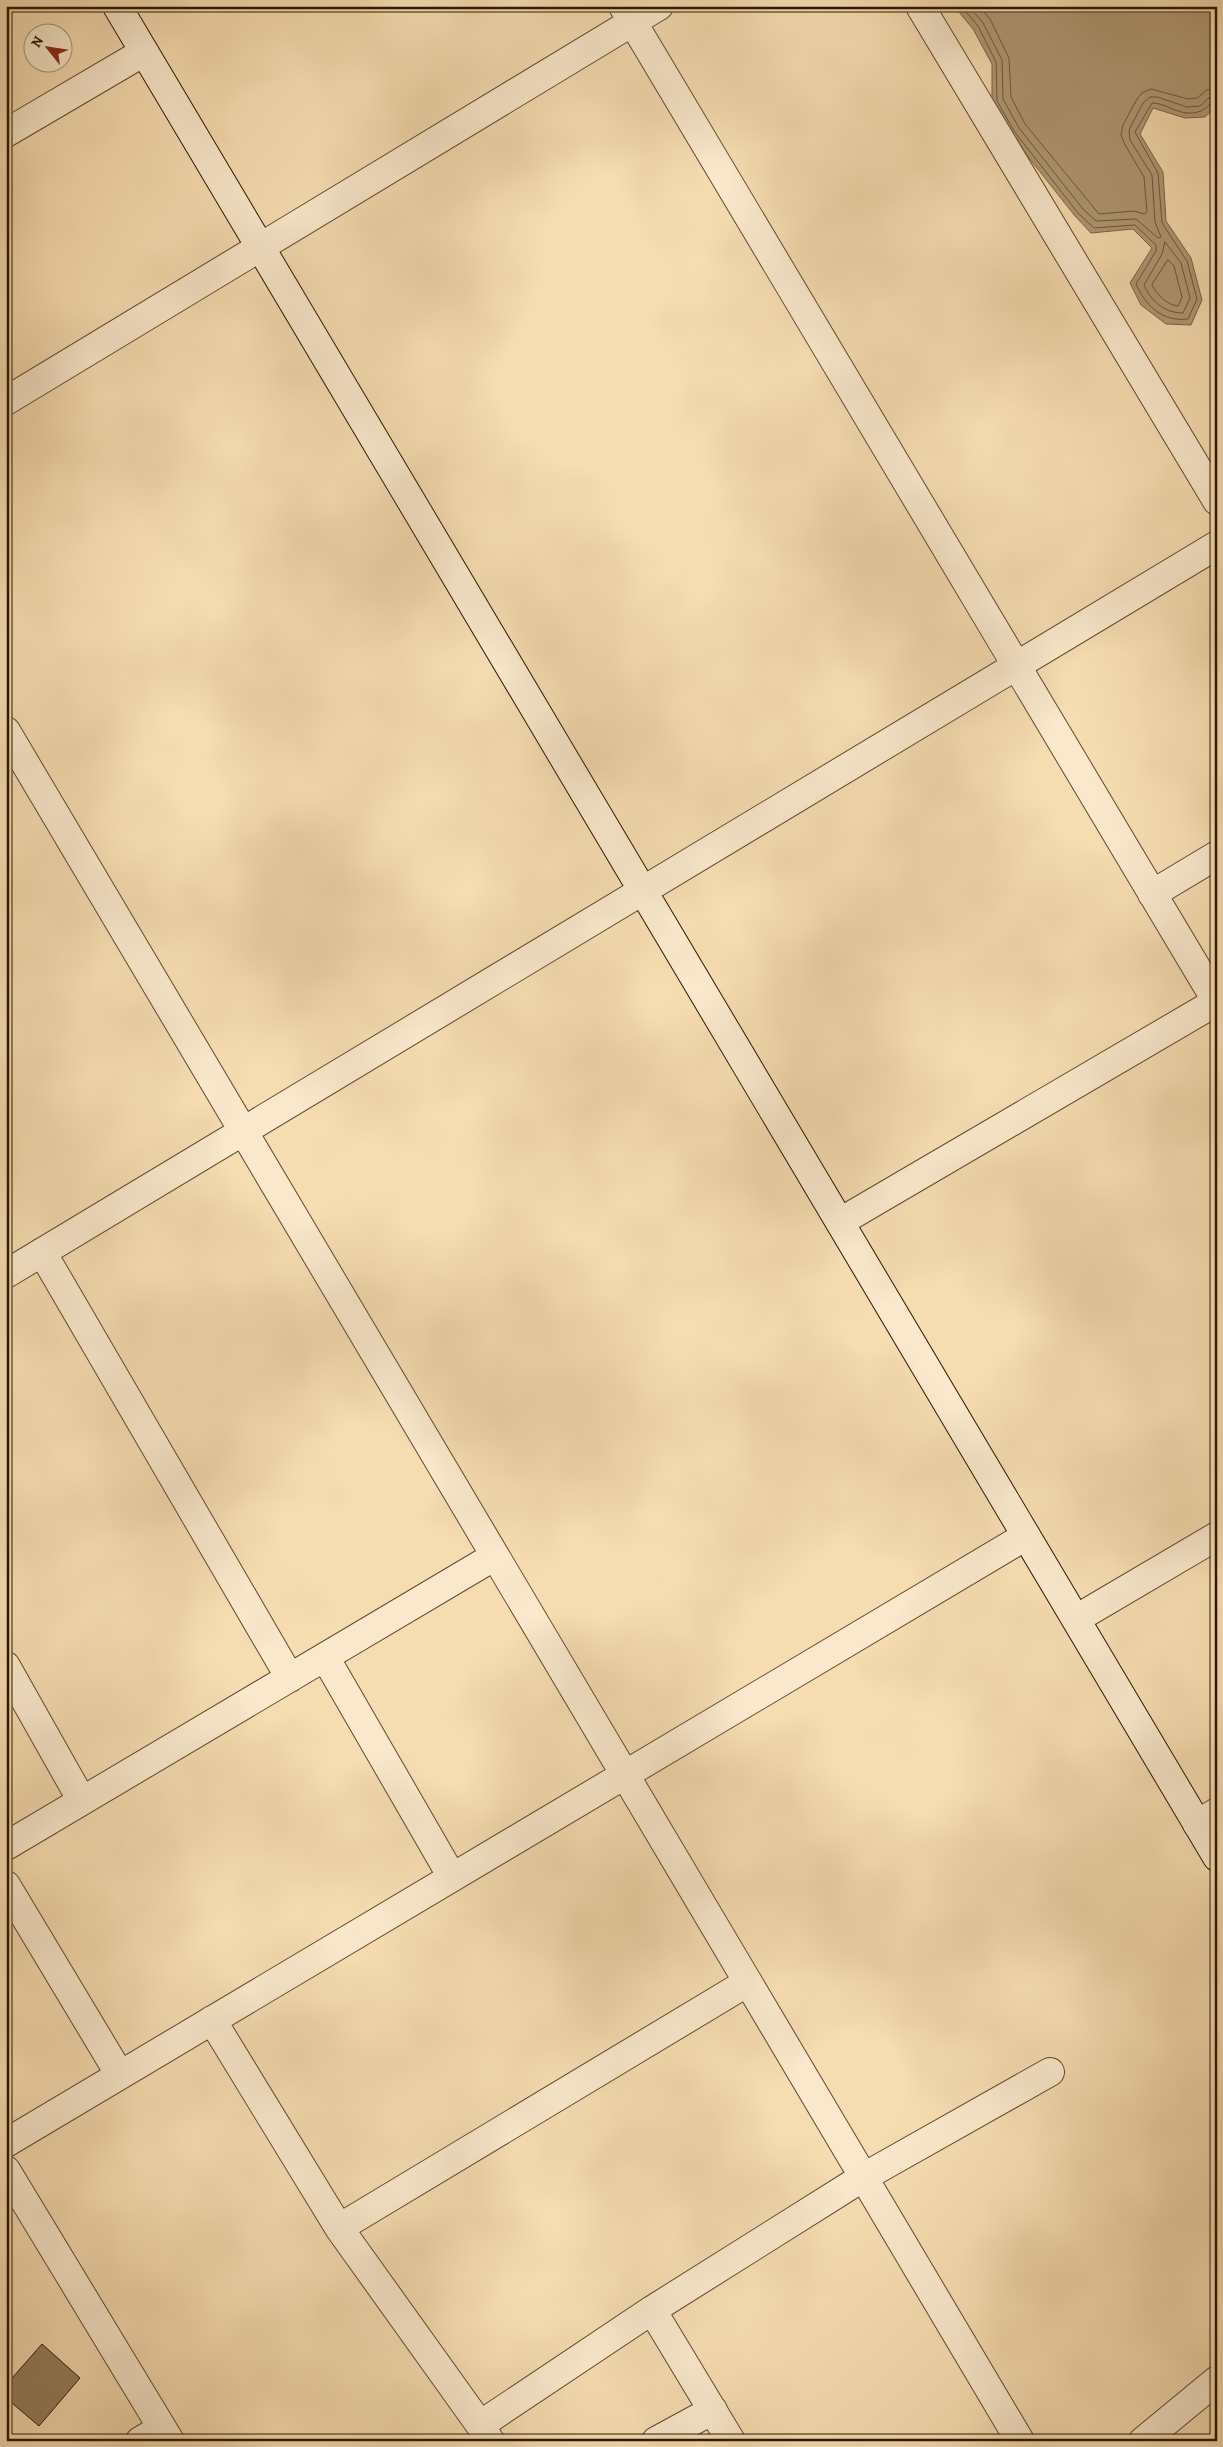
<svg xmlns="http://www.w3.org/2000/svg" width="1223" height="2447" viewBox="0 0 1223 2447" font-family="Alegreya,serif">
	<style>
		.water { fill: #b19975; stroke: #7b6547 }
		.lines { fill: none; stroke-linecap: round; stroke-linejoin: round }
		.shore { stroke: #6e583b; stroke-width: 1 }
		.building { fill: #947e5d; stroke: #2a1801 }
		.street-casing { stroke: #5d492d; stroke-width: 30 }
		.secondary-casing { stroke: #2a1801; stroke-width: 30 }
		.street { stroke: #f9e8cc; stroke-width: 28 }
		.secondary { stroke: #f9e8cc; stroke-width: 28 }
	</style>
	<rect width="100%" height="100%" fill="#f6dcb1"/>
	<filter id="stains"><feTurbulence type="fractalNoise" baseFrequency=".004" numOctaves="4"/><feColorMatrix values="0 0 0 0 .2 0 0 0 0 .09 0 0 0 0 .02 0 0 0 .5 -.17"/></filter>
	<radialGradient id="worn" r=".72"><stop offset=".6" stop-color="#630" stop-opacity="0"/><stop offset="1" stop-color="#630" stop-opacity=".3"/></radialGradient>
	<!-- water -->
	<path class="water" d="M954,6H1217V106L1205,117L1185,118L1153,108L1140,134L1163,172L1166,221L1191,258L1202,300L1191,325L1166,324L1141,305L1130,283L1152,248L1133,229L1091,233L1075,216L1010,134L992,102V64L973,29Z"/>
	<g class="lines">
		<!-- shore -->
		<path class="shore" d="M961,6L978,26L996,62L997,101L1014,131L1078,213L1094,228L1135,225L1156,245V251L1136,284C1146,306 1162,322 1188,319L1197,299L1187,261L1162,223L1158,173L1135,132L1152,103C1164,103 1175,112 1187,113C1206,114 1205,104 1217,102
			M969,6L983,23L1002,60L1003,99L1019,128L1083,209L1096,221L1136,219L1158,238L1161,237L1155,222L1152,175L1130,140L1129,130L1143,103L1150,97H1157L1187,107L1200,106L1209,98L1217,96
			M979,6L990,19L1009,58L1011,97L1025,124L1099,214L1134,211L1144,214L1147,212L1144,177L1124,143L1121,135L1123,125L1137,99L1142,93L1151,89L1188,99L1197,98L1207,90L1217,89
			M1165,242L1181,263L1190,298L1183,313C1164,313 1151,301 1144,285L1162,254Z
			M1168,260L1174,266L1182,297L1178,306C1167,305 1156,294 1152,285Z"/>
	</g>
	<!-- building -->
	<path class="building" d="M42,2344L80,2378L39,2426L6,2398V2385Z"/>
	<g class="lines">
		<!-- street casing -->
		<g class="street-casing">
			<path id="street" d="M623,6L1217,1002
				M920,6L1217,501
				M6,133L144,52
				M6,401L659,6
				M6,731L1020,2441
				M1152,894L1217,855
				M840,1222L1216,1002
				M42,1252L290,1678
				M6,1274L1217,545
				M1076,1619L1217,1536
				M325,1657L452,1877
				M6,1666L82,1801
				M1197,1824L1217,1812
				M6,1846L495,1556
				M6,1885L120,2075
				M212,2020L339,2228L480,2425
				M6,2143L1026,1536
				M6,2170L170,2441
				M339,2228L748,1982
				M652,2310L731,2441
				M140,2441L162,2428
				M490,2441L480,2425L652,2310L862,2178L1050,2072
				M656,2441L713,2410
				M1143,2441L1217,2380"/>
		</g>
		<!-- secondary casing -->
		<g class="secondary-casing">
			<path id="secondary" d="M117,6L1217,1857"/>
		</g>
		<!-- street -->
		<use href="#street" class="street"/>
		<!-- secondary -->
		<use href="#secondary" class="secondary"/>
	</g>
	<!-- margin -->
	<rect width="1223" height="2447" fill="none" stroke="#f6dcb1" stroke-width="25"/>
	<rect x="8" y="8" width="1208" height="2432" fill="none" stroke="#2a1801" stroke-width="2.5"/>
	<rect x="12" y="12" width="1198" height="2422" fill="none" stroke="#2a1801"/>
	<!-- north arrow -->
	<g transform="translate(48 48) rotate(300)"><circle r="24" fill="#f9e8cc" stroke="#a6957b"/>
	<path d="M0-4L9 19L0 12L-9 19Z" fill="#8f2418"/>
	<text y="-8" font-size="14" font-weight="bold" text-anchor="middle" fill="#2a1801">N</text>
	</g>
	<rect width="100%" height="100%" filter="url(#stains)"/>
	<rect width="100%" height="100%" fill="url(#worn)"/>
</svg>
